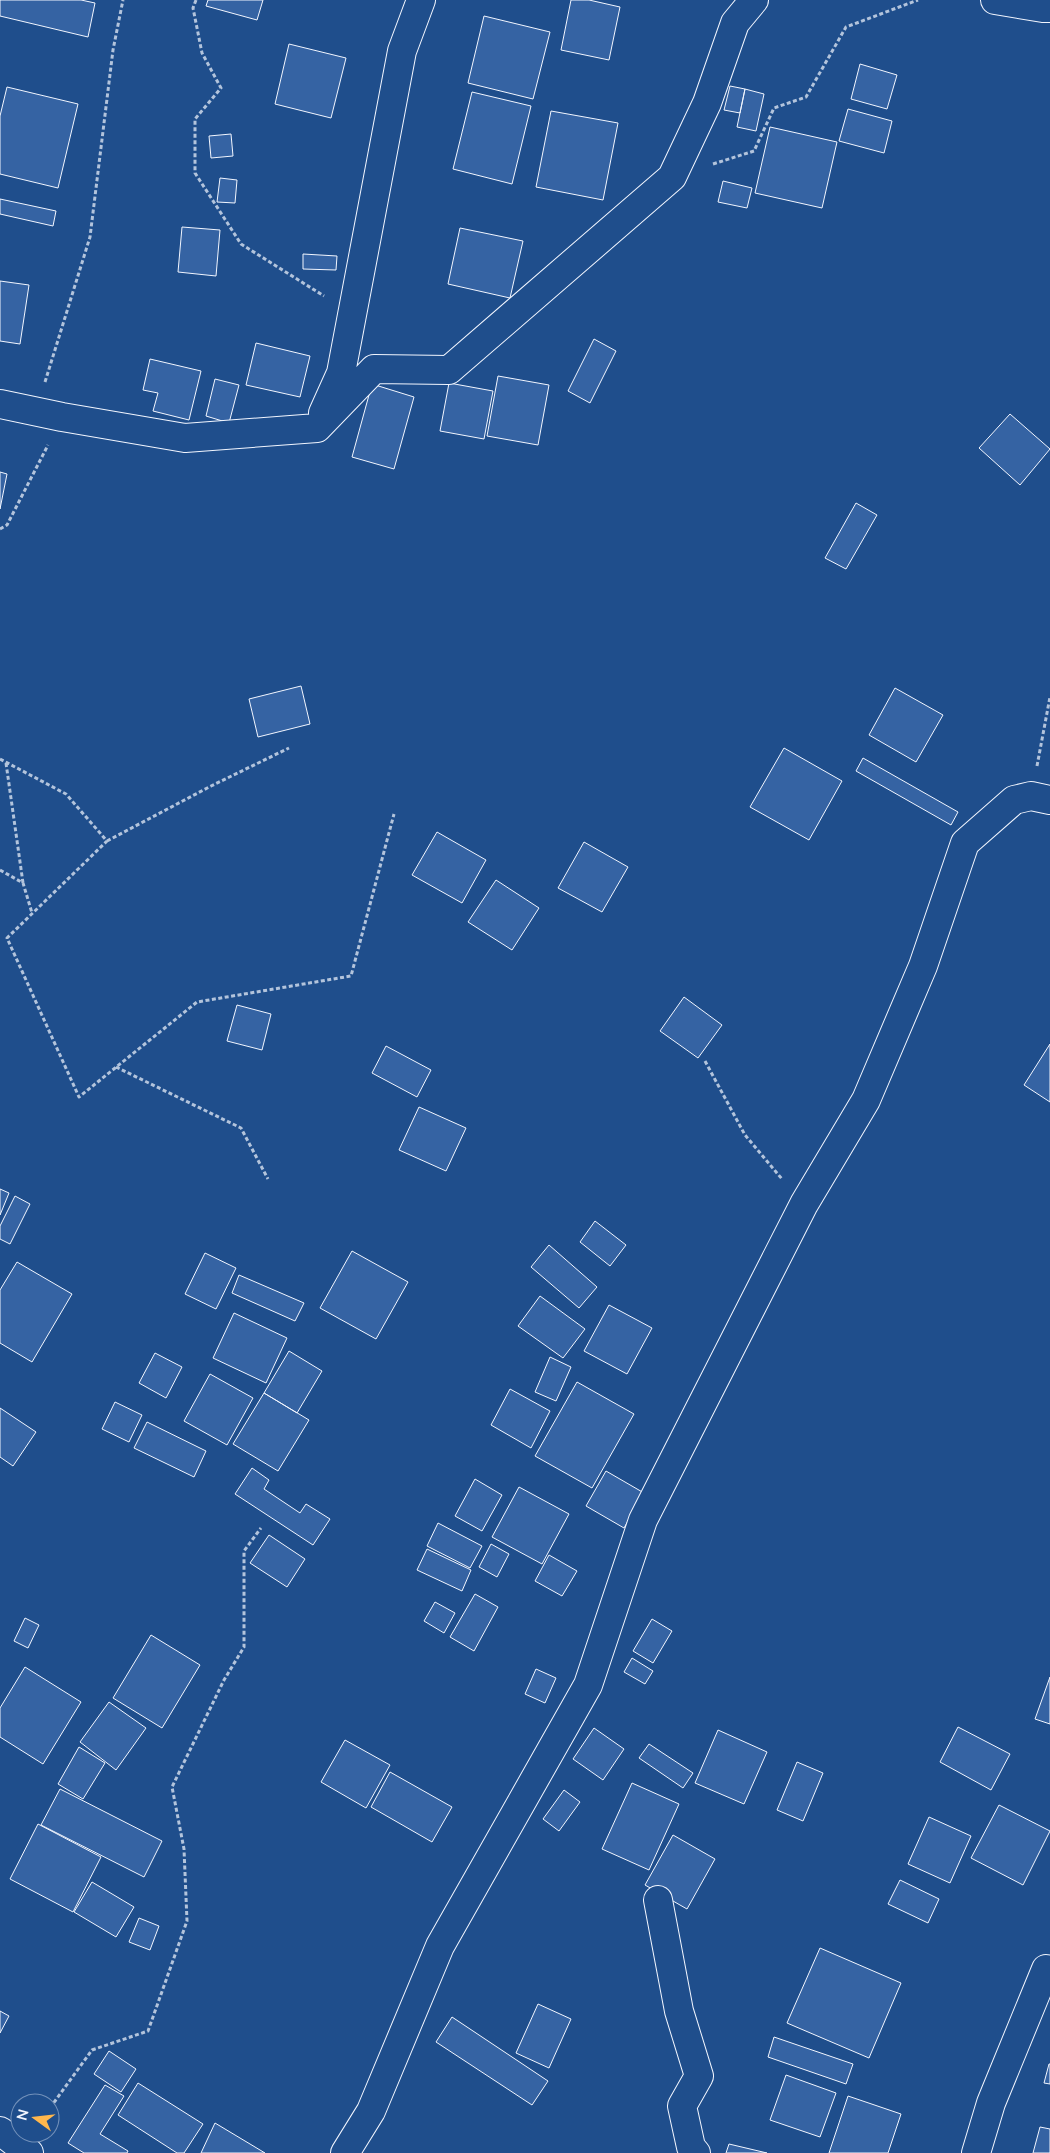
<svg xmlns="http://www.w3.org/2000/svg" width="1050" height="2153" viewBox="0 0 1050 2153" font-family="Lato,sans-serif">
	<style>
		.building { fill: #3563a3; stroke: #f2f6ff }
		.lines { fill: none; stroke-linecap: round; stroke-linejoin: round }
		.minor-casing { stroke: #f2f6ff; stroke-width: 30 }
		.path { stroke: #b3c4dc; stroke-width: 3; stroke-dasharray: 4 2.5; stroke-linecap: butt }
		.minor { stroke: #1f4e8c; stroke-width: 28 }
	</style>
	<rect width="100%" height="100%" fill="#1f4e8c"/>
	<!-- building -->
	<path class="building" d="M0,0H81L95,3L88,37L0,16Z
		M208,0H263L257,20L206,6Z
		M571,0H589L620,7L609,60L561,50Z
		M484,16L550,32L533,99L468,83Z
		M289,44L346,58L331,118L275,104Z
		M860,64L897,75L887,109L851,99Z
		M730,86L745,89L740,113L724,110Z
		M7,87L78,104L58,188L0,174V116Z
		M745,89L764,94L756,131L737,127Z
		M472,92L531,106L512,184L453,169Z
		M848,109L892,121L884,153L839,141Z
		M551,111L618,123L603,200L536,187Z
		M770,127L837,142L822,208L755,193Z
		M231,134L233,156L211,158L209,136Z
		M220,178L237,180L235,203L217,202Z
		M723,181L752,188L747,208L718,202Z
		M0,199L56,211L53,226L0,214Z
		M182,227L220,230L216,276L178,272Z
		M460,228L523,241L510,298L448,284Z
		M303,254L337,256L336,270L303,269Z
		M0,281L29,285L20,344L0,341Z
		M594,339L616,351L590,403L568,391Z
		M256,343L310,356L300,397L246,385Z
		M150,359L201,371L189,420L153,411L158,393L143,390Z
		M498,376L549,385L538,445L487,436Z
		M215,379L239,385L229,423L206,416Z
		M449,383L493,391L484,439L440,431Z
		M372,384L414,397L394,469L352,457Z
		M1010,414L1050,449L1020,485L979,448Z
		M0,472L7,474L0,509Z
		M856,503L877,515L846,569L825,558Z
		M301,686L310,724L258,737L249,699Z
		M895,688L943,715L916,762L869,735Z
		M784,748L842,781L809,840L750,807Z
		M863,758L958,812L951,825L856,771Z
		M437,832L486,860L462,903L412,875Z
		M584,842L628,867L602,912L558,888Z
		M496,880L539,908L512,950L468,922Z
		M684,997L722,1025L698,1058L660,1031Z
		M237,1005L271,1014L262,1050L227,1041Z
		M1050,1044V1102L1024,1085Z
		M386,1046L431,1070L417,1097L372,1073Z
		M419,1107L466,1128L446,1171L399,1150Z
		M0,1189L9,1193L0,1215Z
		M15,1196L30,1204L10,1244L0,1239V1226Z
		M595,1221L626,1245L610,1266L580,1242Z
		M549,1245L597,1287L579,1308L531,1267Z
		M352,1251L408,1282L376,1339L320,1308Z
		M205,1253L236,1268L216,1309L185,1294Z
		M17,1262L72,1294L32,1362L0,1343V1290Z
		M239,1275L304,1303L295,1321L232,1293Z
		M540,1296L585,1329L563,1358L518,1326Z
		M609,1305L652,1328L627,1374L584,1351Z
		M234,1313L287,1338L266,1383L213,1358Z
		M289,1351L322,1371L297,1413L264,1393Z
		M155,1353L182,1367L166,1398L139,1383Z
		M550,1357L571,1367L556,1401L535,1392Z
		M210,1374L253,1398L227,1445L184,1421Z
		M577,1382L634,1414L592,1488L535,1456Z
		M510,1389L550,1411L531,1448L491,1425Z
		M264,1393L309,1420L278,1471L233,1444Z
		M115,1402L142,1415L129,1442L102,1429Z
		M0,1408L36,1432L13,1466L0,1457Z
		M147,1422L206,1451L194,1477L134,1448Z
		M252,1468L269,1480L264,1489L300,1513L306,1504L330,1519L313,1545L235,1494Z
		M606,1471L644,1493L624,1528L586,1506Z
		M475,1479L502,1495L482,1531L455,1516Z
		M519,1487L569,1514L542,1564L492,1537Z
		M438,1523L482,1546L470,1568L427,1546Z
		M269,1535L305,1559L287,1587L250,1563Z
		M491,1544L509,1554L497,1577L479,1567Z
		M427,1549L471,1570L462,1591L417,1570Z
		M549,1555L577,1571L562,1596L535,1581Z
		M475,1594L498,1607L474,1651L450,1637Z
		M435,1602L455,1613L444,1633L424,1621Z
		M25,1618L39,1625L28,1648L14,1641Z
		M652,1619L672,1631L653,1663L633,1651Z
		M151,1635L200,1665L162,1728L113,1698Z
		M632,1658L653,1671L645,1684L624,1672Z
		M25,1667L81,1702L43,1764L0,1737V1708Z
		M536,1669L556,1678L545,1703L525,1694Z
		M1050,1677V1724L1035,1719Z
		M109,1702L146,1728L116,1770L80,1742Z
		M958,1727L1010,1754L991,1790L940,1762Z
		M594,1728L624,1749L603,1780L573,1759Z
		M718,1730L767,1752L744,1804L695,1783Z
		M345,1740L390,1765L366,1808L321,1782Z
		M649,1744L693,1773L683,1788L639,1758Z
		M79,1747L105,1763L83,1799L58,1784Z
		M797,1762L823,1773L803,1821L777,1810Z
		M390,1772L452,1807L432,1842L371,1807Z
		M632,1783L679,1804L649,1870L602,1849Z
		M60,1789L162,1841L144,1877L41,1825Z
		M564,1790L580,1802L559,1831L543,1819Z
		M999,1805L1050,1831L1023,1885L971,1858Z
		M929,1817L971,1836L950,1883L908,1864Z
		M38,1824L101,1857L73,1912L10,1879Z
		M673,1835L715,1859L687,1909L645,1885Z
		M900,1880L939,1899L928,1923L888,1904Z
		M92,1882L134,1907L116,1937L74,1912Z
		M139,1918L159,1926L150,1950L129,1942Z
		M820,1948L901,1983L869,2058L787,2023Z
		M538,2004L571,2019L549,2068L516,2053Z
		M0,2011L9,2016L0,2033Z
		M452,2017L548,2081L532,2105L436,2042Z
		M774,2037L853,2064L846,2084L768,2057Z
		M109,2051L136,2069L121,2092L94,2074Z
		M1049,2064H1050V2084L1044,2083Z
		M786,2075L836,2093L820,2137L770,2120Z
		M138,2083L203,2124L184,2153H177L118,2115Z
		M105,2085L124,2096L100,2134L128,2151L127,2153H84L68,2143Z
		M848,2096L901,2114L888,2153H829Z
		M215,2123L265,2153H201Z
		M1040,2127L1050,2129V2153H1033Z
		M729,2144L767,2153H726Z"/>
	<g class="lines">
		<!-- minor casing -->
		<g class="minor-casing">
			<path id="minor" d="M995,0L1043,8H1050
				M0,404L62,417L185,438L317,428L374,369L449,370L672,177L707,103L735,23L754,0
				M323,413L341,373L402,51L421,0
				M658,1900L679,2011L699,2076L682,2106L691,2147L696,2153
				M0,2131L29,2153
				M345,2153L371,2111L440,1946L588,1685L643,1520L804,1204L866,1100L923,966L965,843L1014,800L1031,796L1050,800
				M976,2153L991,2103L1046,1969"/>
		</g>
		<!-- path -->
		<path class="path" d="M196,0L193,8L202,53L221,88L195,119V173L241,244L324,296
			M713,164L754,151L774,108L806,97L846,27L918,0
			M45,382L90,237L113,50L123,0
			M0,529L7,525L48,445
			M0,759L66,794L107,841L7,938L79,1097L197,1002L351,976L394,814
			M6,763L23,883
			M1037,766L1050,697
			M107,841L211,786L289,748
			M0,870L23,883L32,913
			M705,1061L745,1135L782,1179
			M116,1067L241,1128L268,1179
			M50,2108L92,2050L148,2031L187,1921L184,1849L172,1787L224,1680L244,1647V1551L261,1528"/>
		<!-- minor -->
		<use href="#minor" class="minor"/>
	</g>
	<!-- north arrow -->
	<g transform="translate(35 2118) rotate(285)"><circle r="24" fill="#1f4e8c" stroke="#7391ba"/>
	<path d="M0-4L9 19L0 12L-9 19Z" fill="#ffb74d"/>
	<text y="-8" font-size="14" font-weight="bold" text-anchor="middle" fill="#f2f6ff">N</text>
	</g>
</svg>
